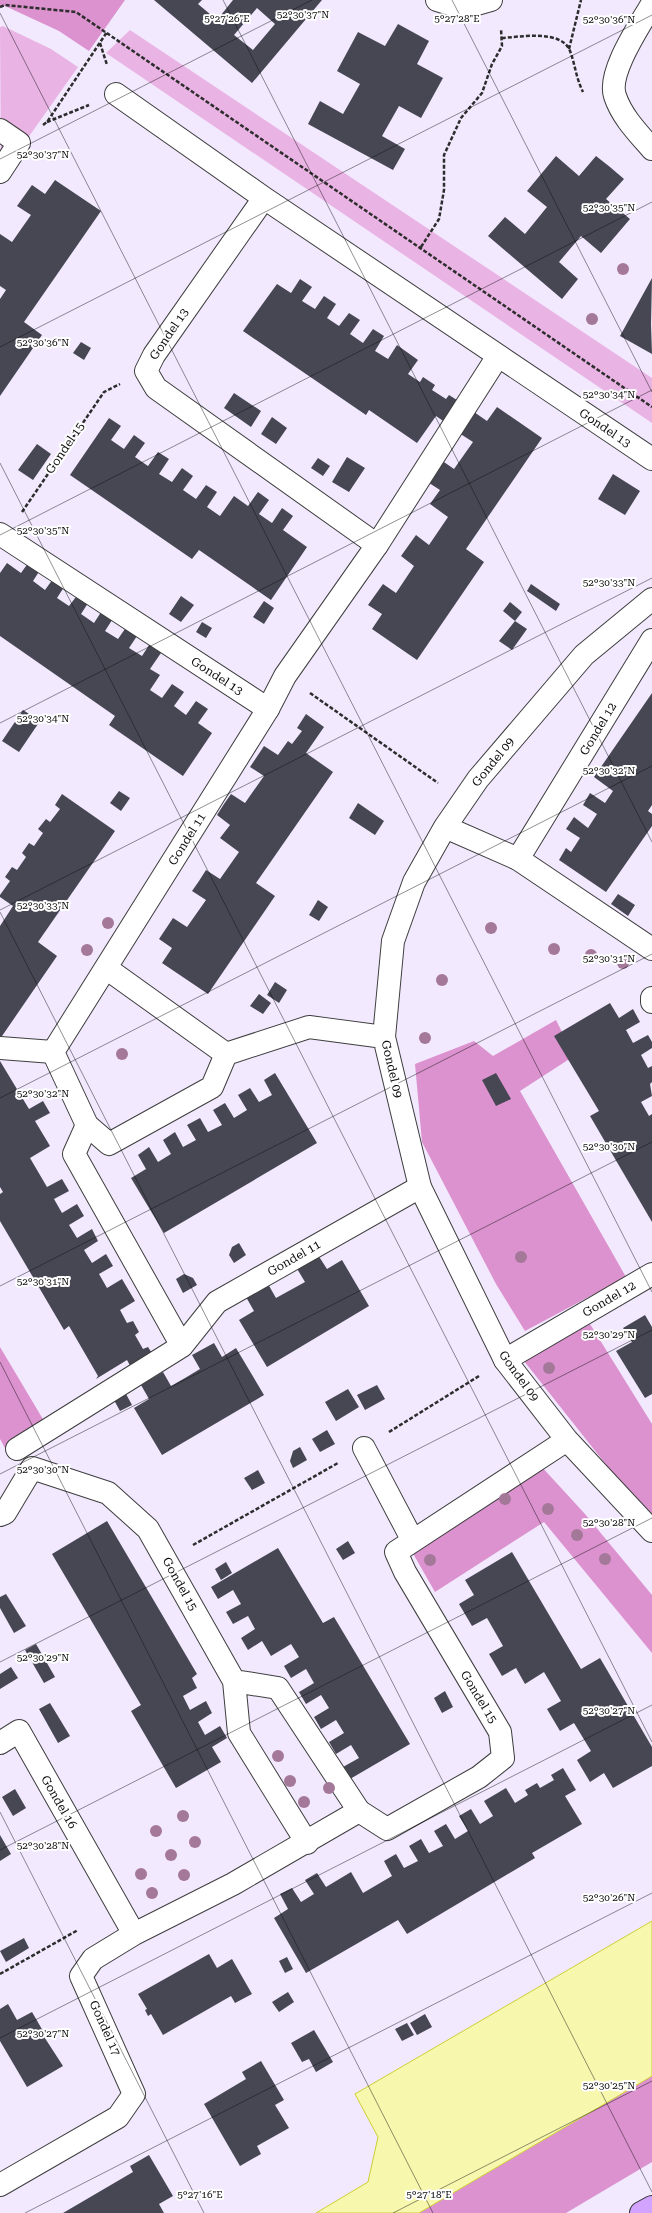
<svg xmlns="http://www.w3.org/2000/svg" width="652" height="2213" viewBox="0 0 652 2213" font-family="'Roboto Serif',serif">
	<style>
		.green { fill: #e9b3e4 }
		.forest { fill: #db92ce }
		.water { fill: #f7f7ad; stroke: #cdd032 }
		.building { fill: #474754; fill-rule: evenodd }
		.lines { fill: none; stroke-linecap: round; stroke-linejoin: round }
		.pedestrian-casing { stroke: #3e3e3e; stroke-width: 24 }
		.minor-casing { stroke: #3e3e3e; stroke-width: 24 }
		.secondary-casing { stroke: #2d2d2d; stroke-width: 24 }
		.path { stroke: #2d2d2d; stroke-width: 2.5; stroke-dasharray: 4 2; stroke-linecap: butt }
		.pedestrian { stroke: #fff; stroke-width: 22 }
		.minor { stroke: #fff; stroke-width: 22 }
		.secondary { stroke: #d2a4ff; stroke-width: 22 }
		.tree { fill: #a47899 }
		.ticks { fill: none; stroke: #0b0b0b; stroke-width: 1; stroke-opacity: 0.45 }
		.labels { text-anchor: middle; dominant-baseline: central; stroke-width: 4; stroke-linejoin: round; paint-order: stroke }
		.street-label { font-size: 12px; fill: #0b0b0b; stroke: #fff }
		.ticks-label { font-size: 10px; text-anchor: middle; fill: #0b0b0b; stroke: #fff; stroke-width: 4; stroke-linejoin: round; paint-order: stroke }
	</style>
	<rect width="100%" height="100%" fill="#f2e9ff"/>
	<!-- green -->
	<path class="green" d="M3,26L51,49L78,67L1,176L0,27Z
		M130,30L652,378V423L106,53Z"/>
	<!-- forest -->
	<path class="forest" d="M0,0H125L89,51L59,31L5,6L0,7Z
		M556,1020L574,1056L520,1091L626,1277L525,1331L496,1284L422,1142L415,1064L474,1041L493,1056Z
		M590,1324L652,1424V1519L619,1481L524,1361Z
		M0,1347L47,1426L6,1450L0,1439Z
		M540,1465L585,1514L652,1595V1653L544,1522L435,1592L411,1550Z
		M652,2076V2162L566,2213H419Z"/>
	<!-- water -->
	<path class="water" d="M652,1921V2076L419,2213H316L368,2182L378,2137L355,2094Z"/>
	<!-- building -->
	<path class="building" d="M154,0H202L198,4L217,20L233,0H322L252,83ZM257,8L275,24L253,50L234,35Z
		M398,24L429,41L417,64L443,78L421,118L399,106L382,136L405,149L393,170L308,124L320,101L343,114L360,84L337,71L358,32L385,46Z
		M556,156L579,176L596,156L610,167L624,179L606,199L630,219L601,253L581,236L559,262L578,279L562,299L488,236L505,217L525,234L547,207L527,191Z
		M55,180L101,211L24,322L42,335L0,396V299L6,290L0,286V234L12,242L31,215L17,206L32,185L45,194Z
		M652,278L651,324L652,354L620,336Z
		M300,279L312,287L302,301L315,309L324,296L336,304L327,318L339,326L349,313L360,320L350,334L363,343L373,329L384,336L375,351L388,359L397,345L418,360L408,374L420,382L423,377L435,385L432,390L446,399L449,395L460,402L446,423L436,416L417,443L369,410L366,415L243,331L277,284L291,293Z
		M81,342L91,348L84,360L73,353Z
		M234,393L261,411L251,427L224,408Z
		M497,407L542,438L466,549L484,562L417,660L372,629L382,614L368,605L383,584L396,593L414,566L401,556L416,535L429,545L448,517L430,504L440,490L426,481L441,460L454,469L473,442L459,433L474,412L487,421Z
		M272,417L287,428L276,444L261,434Z
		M109,418L121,426L111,440L124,449L134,435L145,443L135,457L148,466L158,452L169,459L159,474L172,482L182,468L193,476L183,490L196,499L206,485L217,492L207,507L220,516L234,496L248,506L258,492L269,500L259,514L272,523L282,508L293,516L283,530L307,547L271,600L199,550L192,559L70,475Z
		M37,444L51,454L33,480L18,470Z
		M347,457L365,468L349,492L332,482Z
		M318,458L330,466L323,476L311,468Z
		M613,474L640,491L625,515L598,499Z
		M31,559L42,567L33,581L45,590L55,576L66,584L57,598L69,606L79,593L90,600L81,614L94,623L103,609L114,617L105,631L118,639L127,626L139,633L129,648L142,656L151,642L163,650L150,669L160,675L150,690L162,698L172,684L184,692L174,706L186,715L196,701L208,709L198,723L212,733L183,776L109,725L115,716L0,636V573L7,563L21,573Z
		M531,584L560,604L556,611L527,591Z
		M181,596L194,605L181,622L169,614Z
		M264,601L274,608L264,624L253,617Z
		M510,602L522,612L515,621L527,629L512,650L499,641L515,621L503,611Z
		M202,622L212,628L206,638L196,632Z
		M652,693V805L648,811L652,814V826L606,892L559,860L566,848L571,852L580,838L566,829L574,817L588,828L597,814L583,805L590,793L605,803L613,791L594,777Z
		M23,710L40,721L19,752L2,741Z
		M306,714L324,727L306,753L333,772L256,883L275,896L208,994L162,963L172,948L159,939L173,918L187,927L206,900L192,891L199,881L206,870L220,879L239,852L220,838L230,825L217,815L224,804L231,794L245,803L264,776L250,767L264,746L278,755L288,741L292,744L302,731L297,728Z
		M119,791L130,798L121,811L110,803Z
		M62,794L115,831L38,942L57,956L0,1039V926L13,906L0,897V895L10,881L5,877L12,867L17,870L26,857L22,853L29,843L34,846L43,833L38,829L46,819L50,822L60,809L55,805Z
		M358,803L384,821L375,835L349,818Z
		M618,894L635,905L628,916L611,904Z
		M318,900L328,907L319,921L309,915Z
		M275,982L287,990L279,1003L267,995Z
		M259,994L271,1003L263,1014L250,1006Z
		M610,1003L619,1018L633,1009L640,1022L626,1030L633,1043L648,1035L652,1042V1048L641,1055L648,1068L652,1066V1082L650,1084L652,1096L641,1102L649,1116L652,1114V1222L590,1116L599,1111L554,1036Z
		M0,1061L29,1109L43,1101L50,1113L35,1121L50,1146L30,1158L47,1187L62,1179L69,1191L54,1199L62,1213L77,1204L84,1216L69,1225L77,1238L92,1229L98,1241L84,1250L92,1263L106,1254L113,1266L99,1274L107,1288L122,1279L135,1301L120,1310L127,1323L133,1321L139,1332L135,1335L143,1349L148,1347L155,1358L133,1371L127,1360L96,1379L98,1376L69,1326L64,1330L0,1221V1194L3,1192L0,1187Z
		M275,1073L317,1143L164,1233L131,1178L146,1169L138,1155L149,1147L158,1162L171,1154L163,1140L175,1132L183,1147L196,1140L187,1125L200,1118L208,1132L222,1125L213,1110L225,1103L234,1118L247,1110L238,1095L250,1088L259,1102L272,1095L264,1080Z
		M496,1073L511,1099L496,1106L482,1080Z
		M239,1243L246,1255L234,1263L229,1255L232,1247Z
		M318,1255L327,1269L342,1260L369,1306L267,1367L239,1320L254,1311L246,1297L268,1284L276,1298L305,1282L296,1267Z
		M184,1274L193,1278L197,1285L183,1293L176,1279Z
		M645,1315L652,1327V1394L645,1398L616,1351L632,1342L623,1328Z
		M214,1343L222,1357L236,1348L264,1395L162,1455L134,1408L149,1399L141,1385L163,1372L171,1386L185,1378L200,1369L192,1355Z
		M377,1385L385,1399L365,1410L357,1395Z
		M348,1389L359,1407L336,1421L325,1402Z
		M126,1394L132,1405L120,1411L114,1400Z
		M327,1430L335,1444L320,1452L312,1439Z
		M300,1447L307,1460L293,1468L290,1461L293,1451Z
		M258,1470L265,1483L252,1490L244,1478Z
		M107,1521L197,1674L192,1678L197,1688L183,1696L190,1710L206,1701L212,1713L198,1722L205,1735L220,1726L227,1738L212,1747L221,1762L176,1788L131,1711L141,1705L52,1554Z
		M348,1541L355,1553L343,1560L336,1549Z
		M278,1548L323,1623L334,1617L410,1744L350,1779L343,1767L359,1758L351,1745L336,1754L329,1742L344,1733L336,1720L321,1729L314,1717L329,1708L321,1695L306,1704L299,1692L314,1683L306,1669L291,1678L284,1666L299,1657L291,1644L271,1656L262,1641L248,1650L241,1638L255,1629L248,1616L233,1624L226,1612L241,1604L233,1590L218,1599L211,1587Z
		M512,1552L581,1669L600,1658L652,1747V1766L613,1788L604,1773L590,1782L577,1760L591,1751L574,1723L560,1731L547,1709L561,1701L544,1672L525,1684L516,1668L502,1676L489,1654L503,1646L487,1618L472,1626L459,1604L474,1595L465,1580Z
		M226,1562L232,1573L221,1580L215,1569Z
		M6,1594L26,1626L14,1633L0,1608V1597Z
		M36,1644L55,1677L44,1683L25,1650Z
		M11,1667L18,1678L0,1689V1674Z
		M445,1691L453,1707L442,1713L434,1698Z
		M50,1703L70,1736L58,1743L39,1709Z
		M563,1768L576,1790L565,1796L582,1824L532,1853L535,1858L407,1934L398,1920L306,1973L274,1918L288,1909L280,1894L292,1888L301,1902L314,1894L305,1880L317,1873L326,1887L351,1872L363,1893L392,1876L384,1861L396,1854L404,1868L418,1861L409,1846L421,1839L429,1853L443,1846L434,1831L446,1824L455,1839L468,1831L459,1816L471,1809L480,1824L493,1816L484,1801L506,1788L515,1803L528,1795L525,1790L537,1783L540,1788L554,1780L551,1775Z
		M15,1789L26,1808L13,1816L2,1797Z
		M0,1835L11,1854L0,1861Z
		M24,1938L29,1948L6,1962L0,1951Z
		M209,1954L217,1968L232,1959L252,1994L235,2003L231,1996L163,2035L151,2014L148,2016L145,2010L147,2009L138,1994Z
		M287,1957L293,1969L285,1973L279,1961Z
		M288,1992L294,2002L279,2012L272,2002Z
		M8,2004L17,2020L32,2012L43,2031L41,2032L63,2066L27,2087L0,2041V2009Z
		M425,2014L432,2027L417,2035L410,2023Z
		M407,2023L414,2035L402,2041L395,2029Z
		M314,2030L333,2062L316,2072L309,2059L302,2062L291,2043Z
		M261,2061L284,2100L275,2105L289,2128L257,2146L261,2154L240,2166L204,2104L246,2079L242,2072Z
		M149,2155L173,2196L159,2204L164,2213H63L133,2172L130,2166Z"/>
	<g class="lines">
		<!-- pedestrian casing -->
		<g class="pedestrian-casing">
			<path id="pedestrian" d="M0,534L268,709
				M377,545L498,356
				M518,859L652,640
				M652,998V1002
				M0,1048L53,1052
				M87,1125L74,1154L182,1346
				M505,1360L652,1274
				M17,1449L182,1346L217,1302L420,1187
				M0,1515L5,1513L32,1468L108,1493L148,1529L234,1681L239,1733L307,1843
				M234,1681L278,1688L359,1811"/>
		</g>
		<!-- minor casing -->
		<g class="minor-casing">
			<path id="minor" d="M437,0L463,8L491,0
				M652,4C640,25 607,73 615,96C622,117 638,133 652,149
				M116,94L264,198L652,459
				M0,130L19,143L0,172
				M652,599L584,655L478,779L445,827L414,882L393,941L384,1037L420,1187L505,1360L567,1440L652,1531
				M445,827L518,859L652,949
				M106,968L226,1054L212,1087L109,1144L87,1125L53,1052L268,709L285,676L377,545L156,388L146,371L154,355L264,198
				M226,1054L309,1027L384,1037
				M364,1448L413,1541
				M0,1743L19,1731L134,1934
				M0,2185L118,2117L134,2094L81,1976L93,1959L134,1934L233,1884L359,1811L387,1829L479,1777L503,1758L500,1732L405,1572L396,1552L567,1440"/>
		</g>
		<!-- secondary casing -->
		<g class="secondary-casing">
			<path id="secondary" d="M641,2213L652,2207"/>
		</g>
		<!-- path -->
		<path class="path" d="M0,7L5,5L76,12L652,407
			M502,38C519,37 562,29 570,51C575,64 576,78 583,92
			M100,43L107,65
			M569,49L581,0
			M47,122L89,105
			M43,125L47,122L107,32
			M421,247L439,219L444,190V155L461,118L482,93L492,64L502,46L501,29
			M22,512L104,392L120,384
			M310,693L438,783
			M389,1432L479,1376
			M193,1545L338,1463
			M0,1974L78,1930"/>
		<!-- pedestrian -->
		<use href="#pedestrian" class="pedestrian"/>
		<!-- minor -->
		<use href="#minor" class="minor"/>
		<!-- secondary -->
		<use href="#secondary" class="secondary"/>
	</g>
	<!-- trees -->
	<g class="tree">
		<circle cx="623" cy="269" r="6"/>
		<circle cx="592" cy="319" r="6"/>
		<circle cx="108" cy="923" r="6"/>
		<circle cx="491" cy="928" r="6"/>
		<circle cx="554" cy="949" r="6"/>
		<circle cx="87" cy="950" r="6"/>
		<circle cx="591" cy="955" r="6"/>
		<circle cx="623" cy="963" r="6"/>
		<circle cx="442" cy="980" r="6"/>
		<circle cx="425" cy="1038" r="6"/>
		<circle cx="122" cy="1054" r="6"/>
		<circle cx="521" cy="1257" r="6"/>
		<circle cx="549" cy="1368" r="6"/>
		<circle cx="505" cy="1499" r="6"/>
		<circle cx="548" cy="1509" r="6"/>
		<circle cx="577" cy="1535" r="6"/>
		<circle cx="605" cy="1559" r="6"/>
		<circle cx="430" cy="1560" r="6"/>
		<circle cx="278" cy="1756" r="6"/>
		<circle cx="290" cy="1781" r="6"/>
		<circle cx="329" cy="1788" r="6"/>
		<circle cx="304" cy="1802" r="6"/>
		<circle cx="183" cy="1816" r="6"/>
		<circle cx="156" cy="1831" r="6"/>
		<circle cx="195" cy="1842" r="6"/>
		<circle cx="171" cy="1855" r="6"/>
		<circle cx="141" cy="1874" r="6"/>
		<circle cx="184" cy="1875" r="6"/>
		<circle cx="152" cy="1893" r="6"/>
	</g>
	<!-- ticks -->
	<path class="ticks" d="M223,0L652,842M452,0L652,392M0,13L652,1292M0,159L312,0M0,347L652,15M0,463L652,1742M0,535L652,202M0,723L652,390M0,910L652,578M0,912L652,2192M0,1098L652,766M0,1286L652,954M0,1362L433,2213M0,1474L652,1142M0,1662L652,1330M0,1812L204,2213M0,1850L652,1518M0,2038L652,1705M25,2213L652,1893M393,2213L652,2081"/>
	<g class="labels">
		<!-- street labels -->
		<g class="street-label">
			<text transform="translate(169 334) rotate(-56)">Gondel 13</text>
			<text transform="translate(605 428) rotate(34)">Gondel 13</text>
			<text transform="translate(65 448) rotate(-56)">Gondel 15</text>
			<text transform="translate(217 676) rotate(33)">Gondel 13</text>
			<text transform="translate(598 729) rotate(-59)">Gondel 12</text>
			<text transform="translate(493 762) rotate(-51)">Gondel 09</text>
			<text transform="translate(187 839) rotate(-58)">Gondel 11</text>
			<text transform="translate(392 1069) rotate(77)">Gondel 09</text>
			<text transform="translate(294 1258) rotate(-30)">Gondel 11</text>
			<text transform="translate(609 1299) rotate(-30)">Gondel 12</text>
			<text transform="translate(519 1376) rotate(54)">Gondel 09</text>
			<text transform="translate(180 1584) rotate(61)">Gondel 15</text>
			<text transform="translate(479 1697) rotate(59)">Gondel 15</text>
			<text transform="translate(59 1802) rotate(60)">Gondel 16</text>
			<text transform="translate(105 2028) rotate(66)">Gondel 17</text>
		</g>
	</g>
	<g class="ticks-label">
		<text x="303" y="18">52°30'37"N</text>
		<text x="227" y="22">5°27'26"E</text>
		<text x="457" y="22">5°27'28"E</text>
		<text x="609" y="23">52°30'36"N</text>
		<text x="43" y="158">52°30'37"N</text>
		<text x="609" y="211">52°30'35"N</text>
		<text x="43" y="346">52°30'36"N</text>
		<text x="609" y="398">52°30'34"N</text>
		<text x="43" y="534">52°30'35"N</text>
		<text x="609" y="586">52°30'33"N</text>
		<text x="43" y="722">52°30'34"N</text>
		<text x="609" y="774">52°30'32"N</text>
		<text x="43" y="909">52°30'33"N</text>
		<text x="609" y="962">52°30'31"N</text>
		<text x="43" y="1097">52°30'32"N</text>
		<text x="609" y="1150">52°30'30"N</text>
		<text x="43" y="1285">52°30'31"N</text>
		<text x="609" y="1338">52°30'29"N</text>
		<text x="43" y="1473">52°30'30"N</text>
		<text x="609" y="1526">52°30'28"N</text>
		<text x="43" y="1661">52°30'29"N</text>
		<text x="609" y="1714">52°30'27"N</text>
		<text x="43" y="1849">52°30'28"N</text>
		<text x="609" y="1901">52°30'26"N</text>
		<text x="43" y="2037">52°30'27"N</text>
		<text x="609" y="2089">52°30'25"N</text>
		<text x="200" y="2198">5°27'16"E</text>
		<text x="429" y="2198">5°27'18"E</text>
	</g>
</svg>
